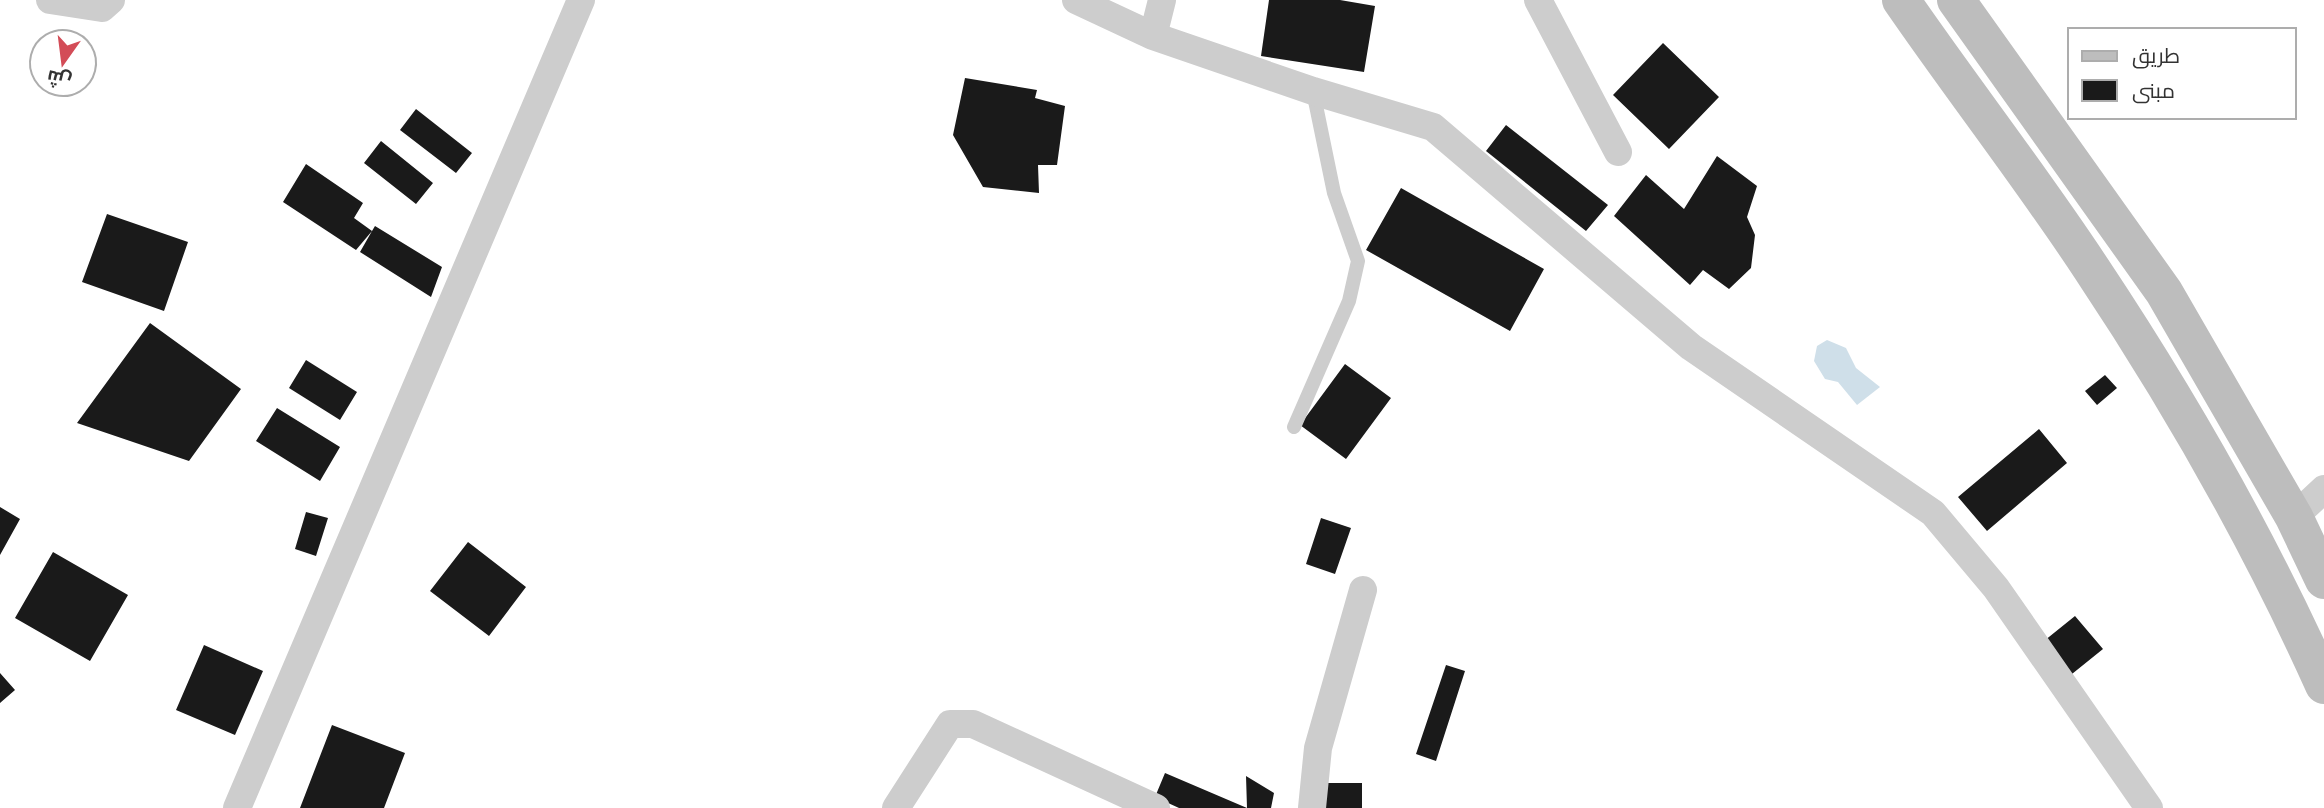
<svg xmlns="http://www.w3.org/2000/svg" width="2324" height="808" viewBox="0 0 2324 808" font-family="Figtree,Cairo,sans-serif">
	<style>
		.water { fill: #cfdfe9 }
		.building { fill: #1a1a1a }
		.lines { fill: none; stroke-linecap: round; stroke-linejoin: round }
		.service { stroke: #cdcdcd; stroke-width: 14 }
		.minor { stroke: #cdcdcd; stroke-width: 28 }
		.secondary { stroke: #bdbdbd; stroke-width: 38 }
	</style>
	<rect width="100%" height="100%" fill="#fff"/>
	<!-- water -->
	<path class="water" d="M1827,340L1846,348L1856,368L1880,387L1857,405L1838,382L1825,379L1814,361L1817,346Z"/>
	<!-- building -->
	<path class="building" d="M1269,0H1340L1375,6L1364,72L1261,56Z
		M1663,43L1719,97L1669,149L1613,95Z
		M965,78L1037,90L1035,98L1065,106L1057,165H1038L1039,193L983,187L953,135Z
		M416,109L472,153L456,173L400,130Z
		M1506,125L1608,205L1586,231L1486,151Z
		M381,141L433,183L416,204L364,163Z
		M1717,156L1757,186L1747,217L1755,235L1751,268L1729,289L1703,270L1690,285L1614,216L1646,175L1684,209Z
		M306,164L363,203L354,218L372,231L375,226L442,267L431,297L360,252L372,231L356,250L283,202Z
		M1401,188L1544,269L1510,331L1366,250Z
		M107,214L188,242L164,311L82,282Z
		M150,323L241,389L189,461L77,423Z
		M306,360L357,392L340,420L289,388Z
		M1345,364L1391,398L1346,459L1300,425Z
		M2105,375L2117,388L2097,405L2085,391Z
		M277,408L340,447L320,481L256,441Z
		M2039,429L2067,463L1987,531L1958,497Z
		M0,507L20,519L0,555Z
		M306,512L328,518L316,556L295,549Z
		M1321,518L1351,528L1335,574L1306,564Z
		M468,542L526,587L489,636L430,591Z
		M53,552L128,595L90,661L15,618Z
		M2075,616L2103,649L2067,678L2039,645Z
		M204,645L263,671L235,735L176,710Z
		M1446,665L1465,671L1436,761L1416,754Z
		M0,673L15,690L0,703Z
		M332,725L405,753L384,808H300Z
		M1165,773L1247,808L1246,776L1274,793L1271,808H1179L1155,797Z
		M1326,783H1362V808H1326Z"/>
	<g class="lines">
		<!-- service -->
		<path class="service" d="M1294,427L1349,301L1358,261L1334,193L1313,91"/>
		<!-- minor -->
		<path class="minor" d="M50,0L102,8L111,0
			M1076,0L1153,36L1313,91L1433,127L1691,347L1933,513L1996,588L2149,808
			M1538,0L1618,152
			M1153,36L1162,0
			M2294,517L2324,489
			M237,808L581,0
			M896,808L950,724H973L1156,808
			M1312,808L1318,748L1363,590"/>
		<!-- secondary -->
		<path class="secondary" d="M1901,0C1963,90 2031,177 2091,268C2179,400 2259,540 2324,685
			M1956,0L2164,292L2294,517L2324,580"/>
	</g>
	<!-- legend -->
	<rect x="2068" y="28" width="228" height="91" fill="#ffffff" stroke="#adadad" stroke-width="2"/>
	<rect x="2082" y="51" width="35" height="10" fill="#bdbdbd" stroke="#adadad" stroke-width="2"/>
	<text x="2132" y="63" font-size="21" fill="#333333">طريق</text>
	<rect x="2082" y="80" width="35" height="21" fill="#1a1a1a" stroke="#adadad" stroke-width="2"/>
	<text x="2132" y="98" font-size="21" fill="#333333">مبنى</text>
	<!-- north arrow -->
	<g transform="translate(63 63) rotate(194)"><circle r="33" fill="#ffffff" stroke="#adadad" stroke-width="2"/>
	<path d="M0-5L12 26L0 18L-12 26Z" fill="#d34c57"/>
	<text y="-10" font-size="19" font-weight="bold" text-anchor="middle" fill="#333333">ش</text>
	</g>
</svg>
